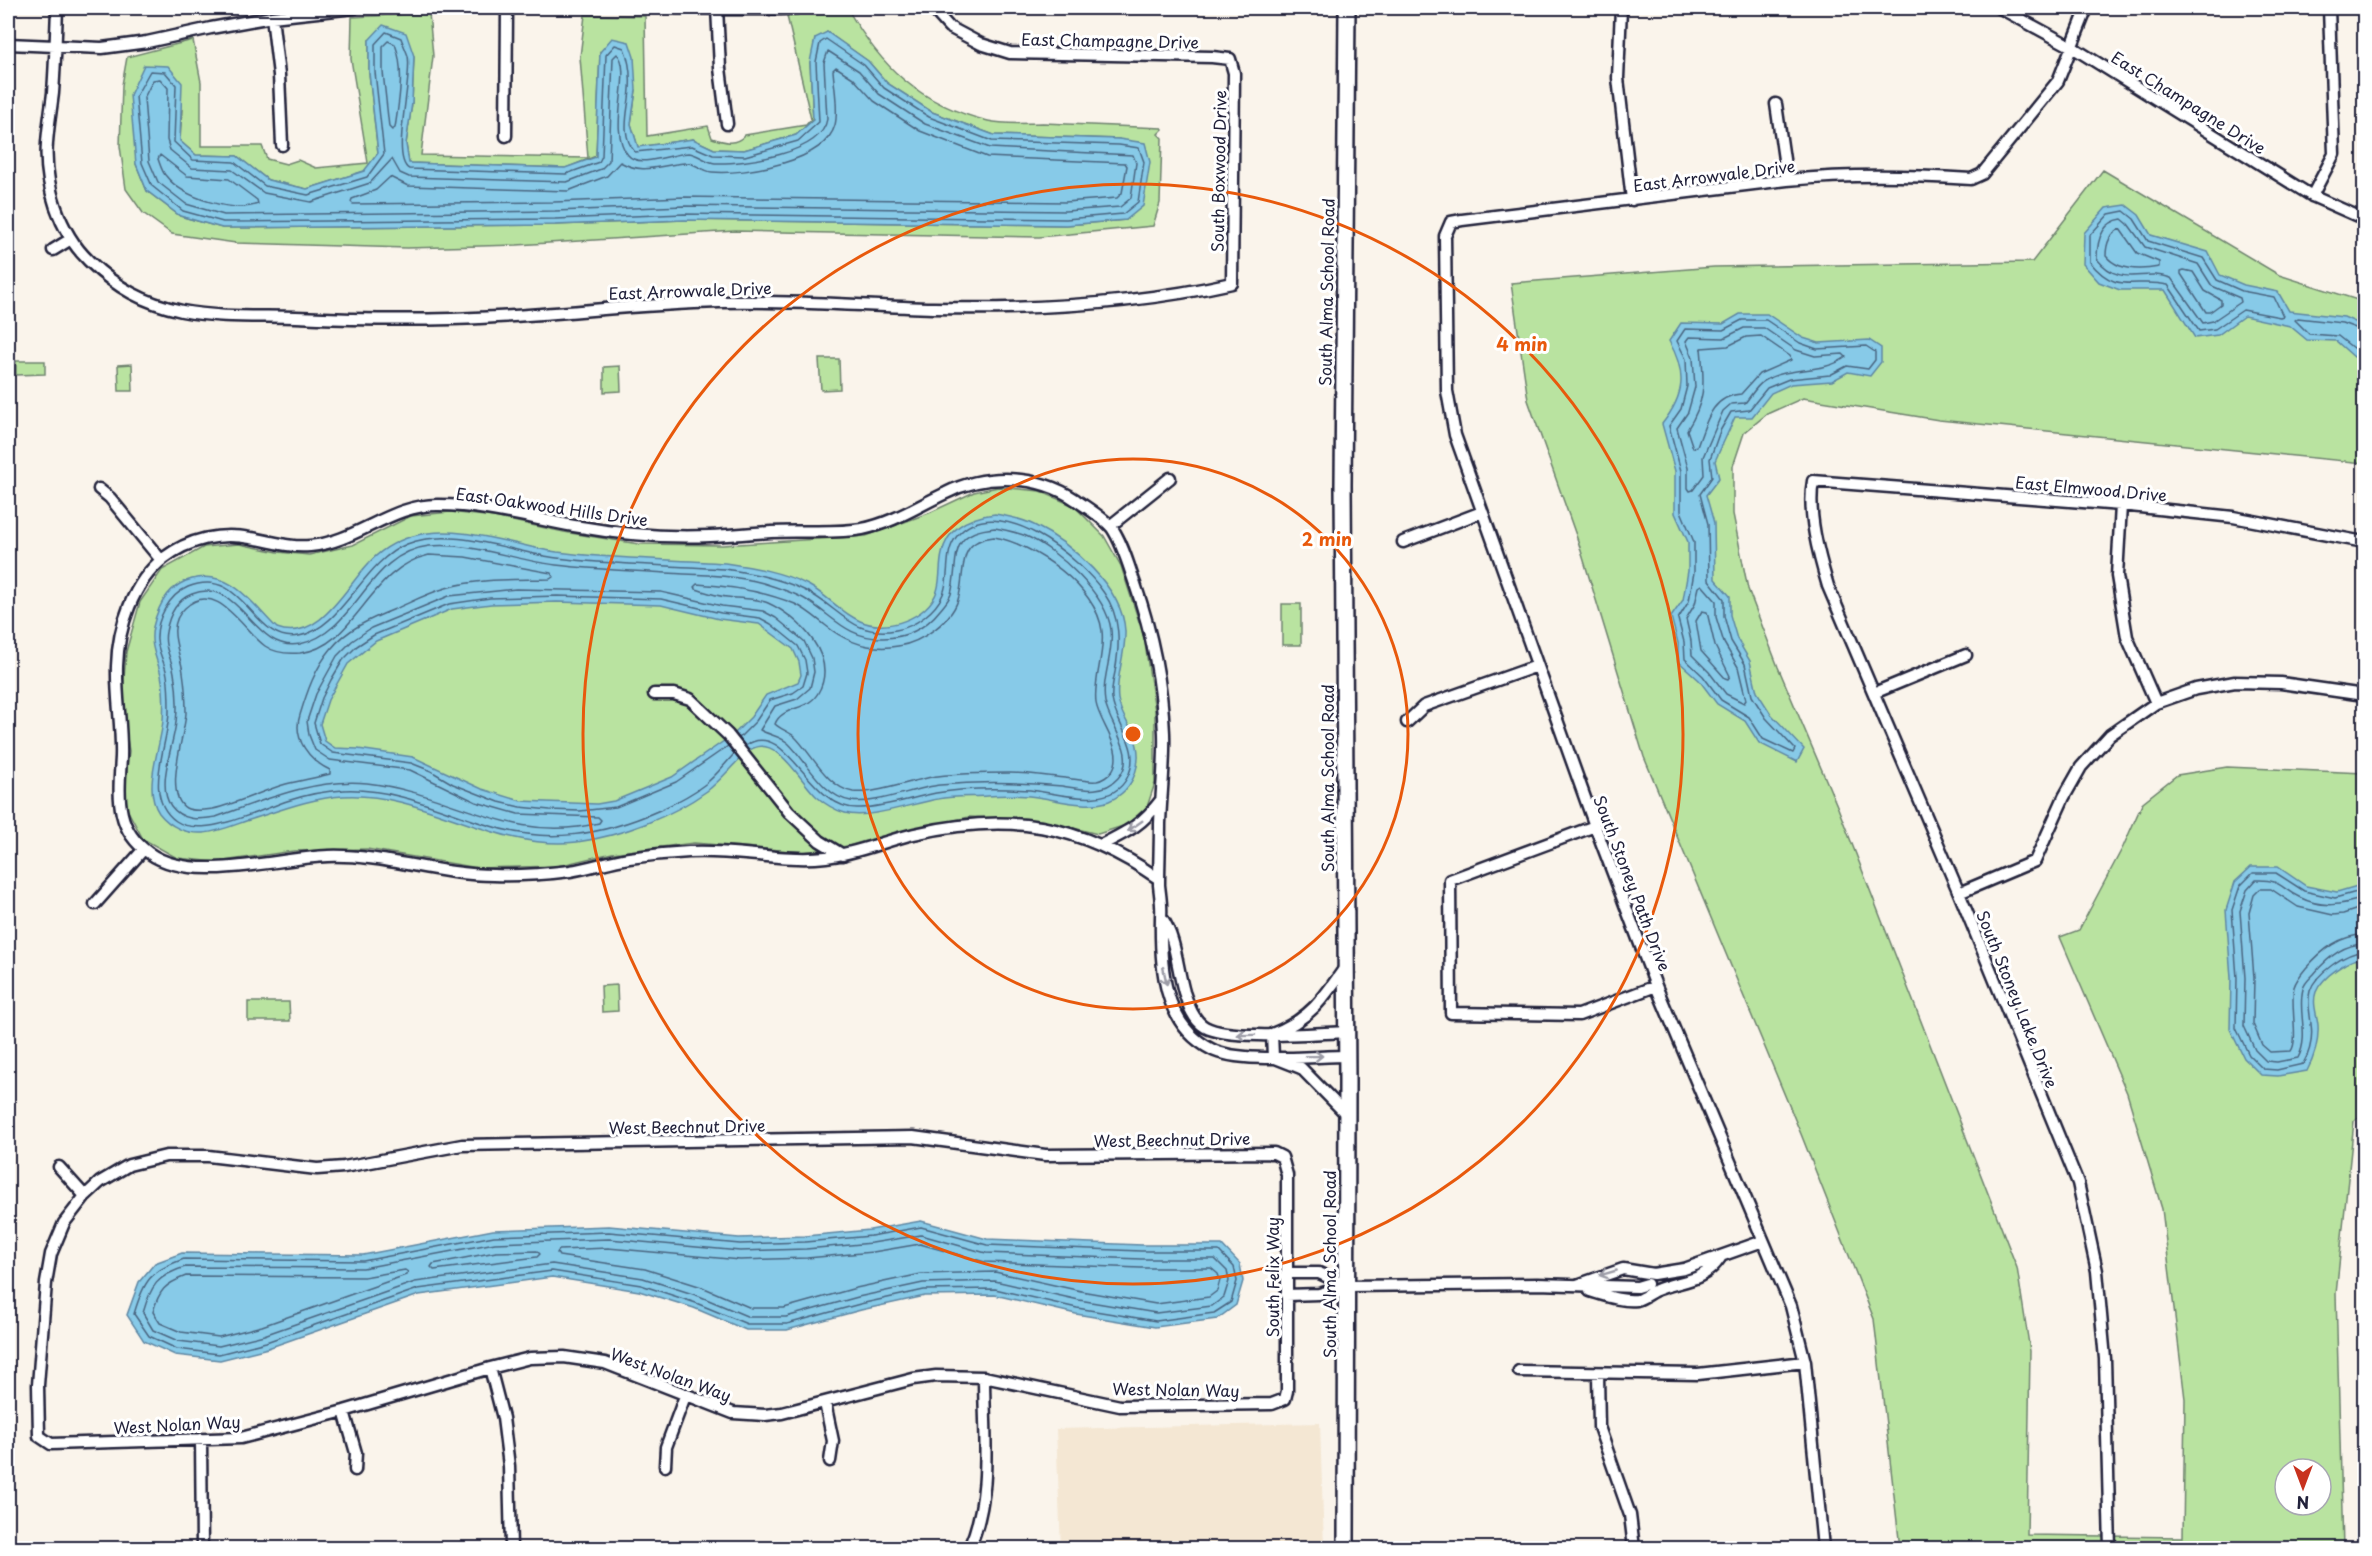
<svg xmlns="http://www.w3.org/2000/svg" width="2372" height="1556" viewBox="0 0 2372 1556" font-family="'Playpen Sans',sans-serif">
	<style>
		.built { fill: #f4e7d3 }
		.green { fill: #b9e3a0; stroke: #6e826e; stroke-width: 1.5; fill-rule: evenodd }
		.water { fill: #87cae8; stroke: #5f87a3; stroke-width: 1.5; fill-rule: evenodd }
		.lines { fill: none; stroke-linecap: round; stroke-linejoin: round }
		.shore { stroke: #4a6580; stroke-width: 1.5 }
		.street-casing { stroke: #22223b; stroke-width: 15 }
		.secondary-casing { stroke: #22223b; stroke-width: 20 }
		.street { stroke: #fff; stroke-width: 10 }
		.secondary { stroke: #fff; stroke-width: 15 }
		.oneway { stroke: #9c9ca7 }
		.ring { fill: none; stroke: #e8590c; stroke-width: 3 }
		.labels { text-anchor: middle; dominant-baseline: central; stroke-width: 6; stroke-linejoin: round; paint-order: stroke }
		.street-label { font-size: 16px; fill: #22223b; stroke: #fff }
		.centre { fill: #e8590c; stroke: #fff; stroke-width: 3 }
		.ring-label { font-size: 18px; text-anchor: middle; font-weight: bold; fill: #e8590c; stroke: #fff; stroke-width: 6; stroke-linejoin: round; paint-order: stroke }
	</style>
	<rect width="100%" height="100%" fill="#faf4eb"/>
	<filter id="ink" filterUnits="userSpaceOnUse"><feTurbulence type="fractalNoise" baseFrequency=".0167" numOctaves="2"/><feDisplacementMap in="SourceGraphic" scale="12" xChannelSelector="R" yChannelSelector="G"/><feConvolveMatrix kernelMatrix="1 2 1 2 8 2 1 2 1" color-interpolation-filters="sRGB"/></filter>
	<g filter="url(#ink)">
		<!-- built -->
		<path class="built" d="M1320,1423L1324,1548H1061L1056,1429Z"/>
		<!-- green -->
		<path class="green" d="M841,8H847C881,67 919,104 988,121C1005,125 1026,123 1043,123C1083,125 1122,126 1162,128L1163,129L1158,134L1162,138L1160,203L1153,226L1039,237L735,231L517,245L407,248L236,243L172,234L143,213L126,189L120,146L122,85L127,57L193,40L201,82V146H262L267,159L286,164L298,160L316,168L368,163L351,59L352,17L429,13L433,56L421,155L588,158L580,57L585,15L645,16L647,136L708,126L712,138C724,142 735,146 745,135L806,125L811,119L787,16ZM827,32L868,61L887,83L932,112L994,135L1119,139L1126,220L1066,225L684,220L555,225L222,228L180,216L147,191L136,164L182,110L180,141L196,155L237,156L268,180L307,189L365,171L378,153L369,73V40L414,56L412,103L406,144L409,163L566,168L596,156L600,52L636,90L631,124L638,147L693,139L714,149L744,150L796,135L813,120L810,62Z
			M2103,170L2279,275L2364,302V463L1939,420L1803,398L1767,414L1744,433L1733,466V514L1748,589L1778,667L1838,808L2017,1268L2030,1351L2027,1535L2183,1537L2185,1399L2162,1209L2127,1093L2060,937L2079,930L2123,847L2143,802L2177,775L2227,767L2364,773V1113L2354,1121L2336,1294L2343,1548H1900L1874,1319L1801,1134L1644,757L1578,541L1528,400L1511,283L1714,267L2032,262ZM2285,1469H2321V1505H2285Z
			M819,359H839L840,389L821,390Z
			M16,361H45V374L16,375Z
			M132,364L133,391H119L118,365Z
			M620,366L621,391L604,392V367Z
			M998,487L1040,491L1074,506L1104,536L1121,566L1144,637L1155,711V783L1147,807L1126,825L1098,834L1040,820L969,817L882,836L848,846L804,852L694,843L612,853L558,866L478,868L367,849L293,851L217,862L177,858L143,839L127,809L125,785L129,751L122,705L126,652L140,602L162,570L204,547L239,544L278,552L309,555L353,545L411,516L450,512L494,517L564,532L639,544L722,545L866,536L929,513L974,492Z
			M1282,604H1301V645H1282Z
			M617,985L618,1011L602,1012L601,986Z
			M248,1002H289L290,1021H248Z"/>
		<!-- water -->
		<path class="water" d="M383,25L406,33L414,56L412,103L406,144L409,163L565,168L596,157L600,52L612,38L629,42L634,57L636,90L631,124L638,147L693,139L714,149L744,150L796,135L813,120L810,62L815,38L827,32L868,61L887,83L932,112L994,135L1119,139L1145,143L1150,162L1143,206L1126,220L1066,225L684,220L555,225L222,228L180,216L147,191L136,164L130,95L144,65L168,66L182,83L180,141L196,155L237,156L268,180L307,189L364,171L378,153L369,73V40Z
			M2126,205L2139,215L2151,235L2208,252L2220,275L2244,285L2278,292L2289,311L2344,317L2364,326V348L2354,357L2336,341L2307,340L2290,326L2244,316L2218,335L2195,338L2165,290H2120L2099,282L2083,264L2084,233L2106,208Z
			M1740,314H1767L1803,338L1819,343L1869,340L1881,348V362L1870,376L1848,372L1832,381L1791,384L1771,393L1752,417H1735L1715,461L1719,478L1706,495L1714,523L1715,579L1730,596V615L1737,639L1750,661L1757,692L1771,714L1804,749L1797,762L1759,743L1745,721L1717,704L1699,680L1678,661V643L1671,617L1683,600L1688,571V542L1675,513V471L1662,424C1685,395 1687,373 1669,341L1681,323L1723,324Z
			M995,514C1008,516 1022,519 1034,525C1071,543 1123,588 1125,631C1126,654 1115,677 1118,699C1120,713 1129,724 1134,736C1144,761 1135,790 1109,801C1086,810 1053,798 1029,796C1015,795 1001,795 988,796C971,797 954,796 938,799C913,803 868,820 845,813C835,810 825,804 817,797C801,783 776,732 750,750C734,762 723,779 707,791C671,817 621,836 577,842C494,852 424,791 343,796C310,798 278,811 246,821C232,826 218,832 203,833C186,834 170,827 159,813C142,789 161,747 163,720C164,706 164,690 161,675C157,658 149,645 153,627C158,605 168,585 192,579C232,569 252,604 277,628C318,643 345,589 367,565C379,551 396,541 413,536C459,523 511,545 557,552C612,559 669,559 725,563C753,567 783,572 808,585C827,595 841,613 860,621C886,633 928,618 937,591C941,579 939,566 942,554C947,527 970,517 995,514ZM557,602L661,605L719,619L759,624L793,649L799,662L801,675L798,682L766,695L751,717L734,734L672,777L614,801L597,804L521,801L482,789L413,757L358,749L335,748L325,741L320,724L328,700L348,664L376,641L452,609L491,604Z
			M2251,867H2278L2306,886L2337,892L2364,884V958C2349,958 2322,977 2316,992C2312,1003 2317,1014 2318,1025C2319,1042 2315,1056 2307,1071L2278,1076L2261,1075L2244,1058L2230,1029L2231,978L2226,910L2235,882Z
			M921,1221L987,1239L1142,1245H1222L1240,1264L1243,1281L1236,1305L1217,1319L1155,1327L1076,1314L995,1295L925,1296L861,1310L787,1330H746L694,1308L639,1291L552,1277L419,1295L268,1348L220,1360L175,1355L144,1341L127,1315L139,1282L155,1263L182,1253L363,1255L493,1230L609,1226L739,1238L805,1236L870,1230Z"/>
		<g class="lines">
			<!-- shore -->
			<path class="shore" d="M386,32L401,38C403,44 406,50 408,56C413,79 390,159 409,169L566,174L599,162L602,156L606,55L615,45L624,48C629,60 631,76 630,89C629,110 619,134 635,152L692,146L713,155L745,156L798,141L819,122L816,62L820,43L826,39L864,65L884,88L929,117L992,141L1119,145L1139,148L1144,162L1138,202L1123,214L1066,219L684,214L555,219L223,222L183,211L152,186L142,163L136,96L150,71L165,72L176,85L174,142L193,160L234,162L265,186L308,195L367,177L384,154L375,72V44Z
				M388,41L395,44C405,70 399,101 395,128L392,130L389,127L383,72V46Z
				M828,51L859,71L879,94L925,124L990,148L1133,155L1136,163L1131,198L1120,207L1065,211L684,206L555,211L224,215L186,204L158,182L149,161L144,98L153,80L160,79L168,88L167,140L170,150L192,168L232,170L264,193L311,202L370,183L392,159L400,173L409,177L567,182L601,169L609,161L613,58L617,54C634,69 606,130 628,155C639,169 674,153 689,153C698,154 706,162 715,163C743,164 822,154 827,119L824,63Z
				M836,67L853,78L874,101L920,131L987,157L1125,163L1127,166L1122,193L1117,198L1065,202L684,197L554,202L353,204L351,202L352,199L376,190L390,177L408,186L568,191L607,176L620,162C646,176 659,164 687,163C695,163 703,171 712,172C744,175 825,162 835,125C839,109 834,87 833,70Z
				M160,155L187,176L229,179L257,200L258,204C233,213 183,198 166,176C162,172 160,164 158,159Z
				M2124,211L2134,219L2148,241L2203,258L2217,280L2242,291L2274,297L2283,316L2280,317L2243,310L2215,329L2199,331L2168,285C2134,277 2117,296 2090,262V235L2109,214Z
				M2122,219L2128,224L2145,247L2198,264L2212,286L2240,298L2241,302L2213,321L2203,323L2171,278C2143,268 2121,289 2097,259C2097,241 2101,222 2122,219Z
				M2120,229L2137,253L2159,262V267C2142,270 2118,271 2106,256C2106,244 2109,234 2120,229Z
				M2184,270L2193,272L2205,291L2221,300V304L2210,312H2206L2181,274V271Z
				M1742,320H1766L1800,343L1817,349L1866,346L1875,352V360L1868,369L1847,366L1830,375L1789,379L1767,388L1749,410L1731,412L1720,431L1710,459L1712,477L1700,494L1708,524L1709,580L1724,599V616L1731,641L1745,664L1752,696L1766,718L1795,749L1793,753L1763,739L1749,717L1721,700L1703,676L1685,659L1684,642L1678,619L1689,601L1694,572V542L1681,511V471L1669,426L1681,409L1687,386L1686,359L1677,341L1685,329L1723,330Z
				M1744,328H1764L1796,350L1815,356L1843,354L1846,357C1822,375 1790,365 1764,381C1756,386 1751,396 1745,403L1731,404L1723,411L1703,457L1704,475L1693,490L1690,491L1688,488V468L1677,428L1688,412L1695,387L1693,358L1686,341L1689,337L1724,338Z
				M2364,331L2342,323L2298,318L2295,320L2309,334L2338,336L2353,348L2364,344
				M1761,336L1790,356L1791,360L1759,374L1741,394C1711,396 1706,423 1697,447L1693,448L1687,430C1707,398 1704,383 1701,348L1728,346L1746,337Z
				M995,528C1005,530 1016,532 1026,536C1057,549 1107,595 1111,630C1114,654 1101,678 1105,702C1109,726 1139,755 1118,778C1103,795 1081,789 1062,786C1022,782 981,781 940,785C914,788 875,805 851,801C822,796 807,761 788,743C780,736 769,735 760,730L775,706L797,699L810,688L814,672L812,658L804,641L776,618L763,611L722,606L661,592L516,589L449,596L371,628L352,641L337,656L316,694L307,721L309,735L315,750L330,760L410,770L476,802L518,814L598,817L601,820L599,823C510,845 451,792 367,783C315,778 264,800 216,817C199,820 182,821 171,806C156,786 174,744 176,722C178,706 177,689 174,673C172,659 163,647 166,632C169,615 176,600 192,594C241,575 252,653 300,644C357,632 367,553 429,546C471,542 514,560 556,565C598,570 641,571 684,574C710,575 737,576 763,583C776,587 791,592 803,598C832,614 846,639 883,638C907,638 925,629 940,610C944,605 949,600 951,594C960,561 945,532 995,528Z
				M994,537C1034,544 1097,587 1102,631C1105,655 1093,679 1096,703C1099,723 1126,751 1112,771C1109,776 1102,780 1097,781C1086,782 1075,779 1065,778C1047,776 1029,773 1010,773C987,773 961,773 938,776C914,779 874,795 853,792C826,787 812,753 794,736C788,731 780,729 775,724C782,706 808,711 818,693C839,657 799,617 768,603C756,598 740,599 727,597C717,596 706,592 696,589L694,587L697,584C731,586 763,591 795,604C806,609 816,618 825,625C847,643 870,651 898,646C921,643 954,620 959,596C966,568 956,541 994,537Z
				M429,555L465,557L551,573L553,577L550,579C516,580 479,578 446,588C428,593 411,602 395,609C370,619 347,629 331,649C315,668 307,692 300,715C292,739 310,761 330,770V774C316,778 301,780 286,784C262,791 238,803 213,809C205,810 193,812 186,808C163,794 185,735 186,713C186,699 185,685 183,672C180,651 165,626 185,608C217,578 243,631 265,646C275,653 288,654 300,653C356,647 368,568 429,555Z
				M1702,585L1716,601V617L1724,643L1738,667L1746,700L1744,703L1726,694L1709,672L1692,655L1691,641L1686,619L1695,604L1699,587Z
				M1702,611L1707,612L1715,646L1730,676L1728,679L1725,678L1701,651L1696,621Z
				M728,746L676,782L616,807L580,811L550,810L520,807L499,802L453,784L431,771L411,763L333,753L320,744L314,723L322,698L331,680L343,660L357,646L374,635L449,604L490,598L557,596L661,599L721,613L760,618L771,624L798,646L805,660L807,673L803,686L793,693L770,700L756,721L739,738
				M734,754C725,764 715,777 704,785C691,795 675,803 660,810C601,836 546,845 484,824C438,809 393,788 344,790C324,791 305,795 287,801C260,810 202,839 176,821C141,796 169,745 169,711C169,700 169,687 167,675C165,663 158,652 157,640C156,619 169,595 188,587C245,564 252,645 299,636C343,628 362,562 407,544C454,526 510,552 557,558C612,565 669,565 724,569C751,573 779,578 804,590C839,606 851,638 896,630C915,627 936,611 943,594C951,575 943,553 957,536C996,489 1081,558 1104,593C1121,617 1120,644 1115,672C1113,681 1111,690 1112,699C1116,727 1143,748 1127,778C1110,811 1059,793 1030,790C1000,788 965,788 936,793C911,798 886,807 860,808C809,812 787,716 745,746
				M2364,890L2335,898L2304,891L2276,873H2253L2240,886L2232,910L2237,978L2236,1028L2249,1055L2263,1069L2277,1070L2303,1064C2310,1052 2313,1038 2311,1024C2310,1013 2307,1002 2310,991C2315,974 2347,951 2364,952
				M2364,898C2342,905 2322,909 2299,897C2280,888 2281,879 2256,880L2247,890L2240,911L2245,978L2244,1026L2255,1050L2266,1061L2277,1062L2298,1058C2310,1035 2297,1012 2303,989C2304,983 2310,978 2314,974C2327,958 2343,944 2364,944
				M2364,907L2343,914L2333,915L2298,907L2271,889H2260L2254,895L2249,913L2254,978L2253,1024L2262,1045L2270,1052L2291,1051C2299,1041 2290,1004 2294,987C2296,980 2301,974 2306,968C2322,950 2340,935 2364,935
				M921,1227L987,1245L1141,1251H1219L1234,1267L1237,1281L1231,1302L1214,1313L1156,1321L1077,1308L995,1289L924,1290L860,1304L787,1324H747L696,1303L641,1285L552,1271L418,1289L266,1342L219,1354L177,1349L149,1336L134,1314C144,1280 150,1271 184,1259L363,1261L494,1236L609,1232L740,1244L805,1242L871,1236Z
				M921,1235L986,1253L1141,1259H1215L1227,1271L1229,1281L1224,1297L1212,1306L1156,1313L1079,1300L995,1281L923,1283L858,1297L786,1317H749L699,1296L643,1278L552,1264L415,1282L264,1335L219,1346L178,1341L153,1330L143,1313C151,1285 157,1276 185,1267L363,1268L495,1243L609,1239L740,1251L806,1249L872,1243Z
				M920,1244L985,1262L1141,1268H1211L1218,1274L1220,1280L1217,1291L1209,1297L1156,1304L1081,1291L995,1272L921,1274L856,1288L784,1308H751L702,1287L645,1269L559,1256L557,1253L559,1250L608,1248L740,1260L807,1258L873,1252Z
				M537,1251L540,1254L537,1257L434,1270L431,1267L433,1264L496,1252Z
				M405,1270L408,1272L406,1275L262,1326L219,1337L181,1332L160,1323L153,1312C159,1290 165,1284 186,1276L364,1277Z"/>
			<!-- street casing -->
			<g class="street-casing">
				<path id="street" d="M57,8C56,36 55,65 53,93C51,110 48,127 47,143C44,184 59,232 89,261C117,288 144,303 182,311C219,318 259,316 296,317C363,320 430,321 497,317C571,313 644,304 719,302C790,300 862,306 933,308C1034,310 1134,305 1232,283L1234,73L1230,59L1212,57L1010,53L981,44L949,27L932,8
					M676,8L781,9L797,8
					M717,8L720,68L727,124
					M1621,8L1618,78L1632,200
					M2000,8L2072,47L2312,196L2364,219
					M272,17L279,75L282,145
					M8,44L102,48L147,42L211,28L272,17L354,8
					M1776,104L1787,180
					M506,136L507,8
					M2312,196L2334,154L2329,8
					M53,250L71,239
					M99,489L110,498L161,560
					M2121,505L2117,576L2127,637L2156,703
					M1110,526L1170,478
					M1403,542L1482,512
					M1874,693L1966,655
					M654,694H674L690,699L728,735L789,812L820,841L843,855
					M1407,722L1424,706L1537,666
					M1595,826L1450,880L1451,1013L1579,1015L1656,986
					M1103,844C1129,831 1143,824 1161,800
					M1159,879C1079,823 1009,812 914,834C884,841 856,854 826,857C782,862 735,849 689,852C669,853 649,855 629,858C609,861 590,868 570,871C545,874 518,876 493,875C437,875 384,854 328,856C276,858 192,884 149,853C114,829 119,794 121,757C122,727 116,696 117,666C118,627 133,582 164,558C189,539 220,532 251,538C271,541 289,548 310,546C357,542 391,504 439,505C485,505 529,518 574,526C619,534 664,538 710,536C731,535 751,533 771,532C801,530 832,534 862,529C893,523 918,506 946,493C986,473 1038,474 1076,500C1087,508 1104,518 1112,528C1123,544 1129,567 1135,584C1152,633 1162,682 1164,733C1165,764 1161,794 1160,824C1160,845 1159,865 1159,885C1160,895 1162,905 1161,916C1160,964 1162,1024 1211,1049C1239,1064 1313,1056 1347,1056
					M1959,893L2035,861L2064,797L2081,767L2110,735L2156,703L2196,689L2235,682L2281,683L2364,695
					M95,904L143,850
					M1162,918C1176,938 1177,968 1184,992C1188,1004 1193,1020 1205,1027C1230,1041 1315,1033 1347,1032
					M1346,966C1324,998 1309,1020 1272,1034L1273,1057L1301,1068L1347,1115
					M913,1137L1045,1155L1274,1153L1282,1157L1287,1175V1391L1285,1399L1272,1404L1120,1406L984,1377L936,1376L913,1379L782,1413L765,1415L733,1413L605,1363L564,1357L530,1358L490,1368L344,1411L241,1438L51,1444L39,1436L38,1385L46,1283L51,1254L64,1223L85,1196L100,1182L129,1165L166,1156H208L317,1169L344,1167L462,1145Z
					M59,1167L85,1196
					M1286,1273H1319L1347,1286
					M1577,1285L1623,1269L1653,1274L1684,1269L1763,1241
					M1590,1291C1604,1295 1622,1302 1637,1300C1643,1298 1648,1294 1654,1291C1680,1279 1701,1285 1720,1258
					M1286,1295L1319,1294L1347,1286L1537,1284L1637,1287L1647,1284
					M490,1368L503,1418L509,1466L511,1548
					M1519,1371L1698,1374L1805,1362
					M1598,1374L1599,1427L1630,1515L1634,1548
					M825,1403L833,1441L830,1461
					M344,1411L356,1453L355,1470
					M201,1439L202,1548
					M665,1466L666,1447L685,1396
					M969,1548C993,1495 984,1434 984,1377
					M1823,1548L1805,1362L1791,1306L1656,986L1595,826L1455,435L1447,391L1445,236L1451,222L1462,220L1787,180C1852,174 1906,175 1971,179L1982,174L2058,81L2087,8
					M2110,1548L2105,1359L2097,1271L2078,1183L1959,893L1828,586C1819,556 1807,513 1813,481L2121,505L2233,517L2364,542"/>
			</g>
			<!-- secondary casing -->
			<g class="secondary-casing">
				<path id="secondary" d="M1346,1548L1347,1081L1343,485L1347,8"/>
			</g>
			<!-- street -->
			<use href="#street" class="street"/>
			<!-- secondary -->
			<use href="#secondary" class="secondary"/>
		</g>
		<!-- one-way arrows -->
		<defs><path id="oneway-shaft" d="M-6 0H5M1.5-3L5.5 0L1.5 3" fill="none" stroke-width="1.6" stroke-linecap="round" stroke-linejoin="round" transform="scale(1.5)"/></defs>
		<g class="oneway">
			<use href="#oneway-shaft" transform="translate(1135 826) rotate(145)"/>
			<use href="#oneway-shaft" transform="translate(1165 976) rotate(78)"/>
			<use href="#oneway-shaft" transform="translate(1246 1035) rotate(179)"/>
			<use href="#oneway-shaft" transform="translate(1314 1056) rotate(-1)"/>
			<use href="#oneway-shaft" transform="translate(1608 1273) rotate(164)"/>
		</g>
	</g>
	<!-- distance rings -->
	<g class="ring">
		<circle cx="1133" cy="734" r="275"/>
		<circle cx="1133" cy="734" r="550"/>
	</g>
	<g class="labels">
		<!-- street labels -->
		<g class="street-label">
			<text transform="translate(1110 40) rotate(1)">East Champagne Drive</text>
			<text transform="translate(2189 102) rotate(32)">East Champagne Drive</text>
			<text transform="translate(1218 171) rotate(-89)">South Boxwood Drive</text>
			<text transform="translate(1714 175) rotate(-7)">East Arrowvale Drive</text>
			<text transform="translate(690 290) rotate(-2)">East Arrowvale Drive</text>
			<text transform="translate(1326 292) rotate(-89)">South Alma School Road</text>
			<text transform="translate(2091 488) rotate(5)">East Elmwood Drive</text>
			<text transform="translate(552 506) rotate(8)">East Oakwood Hills Drive</text>
			<text transform="translate(1327 778) rotate(-90)">South Alma School Road</text>
			<text transform="translate(1633 883) rotate(69)">South Stoney Path Drive</text>
			<text transform="translate(2018 999) rotate(68)">South Stoney Lake Drive</text>
			<text transform="translate(687 1126) rotate(-1)">West Beechnut Drive</text>
			<text transform="translate(1172 1139) rotate(-1)">West Beechnut Drive</text>
			<text transform="translate(1329 1264) rotate(-90)">South Alma School Road</text>
			<text transform="translate(1272 1277) rotate(-90)">South Felix Way</text>
			<text transform="translate(671 1374) rotate(20)">West Nolan Way</text>
			<text transform="translate(1176 1389) rotate(1)">West Nolan Way</text>
			<text transform="translate(177 1424) rotate(-3)">West Nolan Way</text>
		</g>
	</g>
	<circle cx="1133" cy="734" r="9" class="centre"/>
	<g class="ring-label">
		<text x="1522" y="351">4 min</text>
		<text x="1327" y="546">2 min</text>
	</g>
	<!-- margin -->
	<rect width="2372" height="1556" fill="none" stroke="#fff" stroke-width="30"/>
	<rect x="15" y="15" width="2342" height="1526" fill="none" stroke="#22223b" stroke-width="2" filter="url(#ink)"/>
	<!-- north arrow -->
	<g transform="translate(2303 1487) rotate(180)"><circle r="28" fill="#ffffff" stroke="#a7a7b1" stroke-width="1.5"/>
	<path d="M0-4.5L10 22L0 15L-10 22Z" fill="#c8321e"/>
	<text y="-9" font-size="16" font-weight="bold" text-anchor="middle" fill="#22223b">N</text>
	</g>
</svg>
